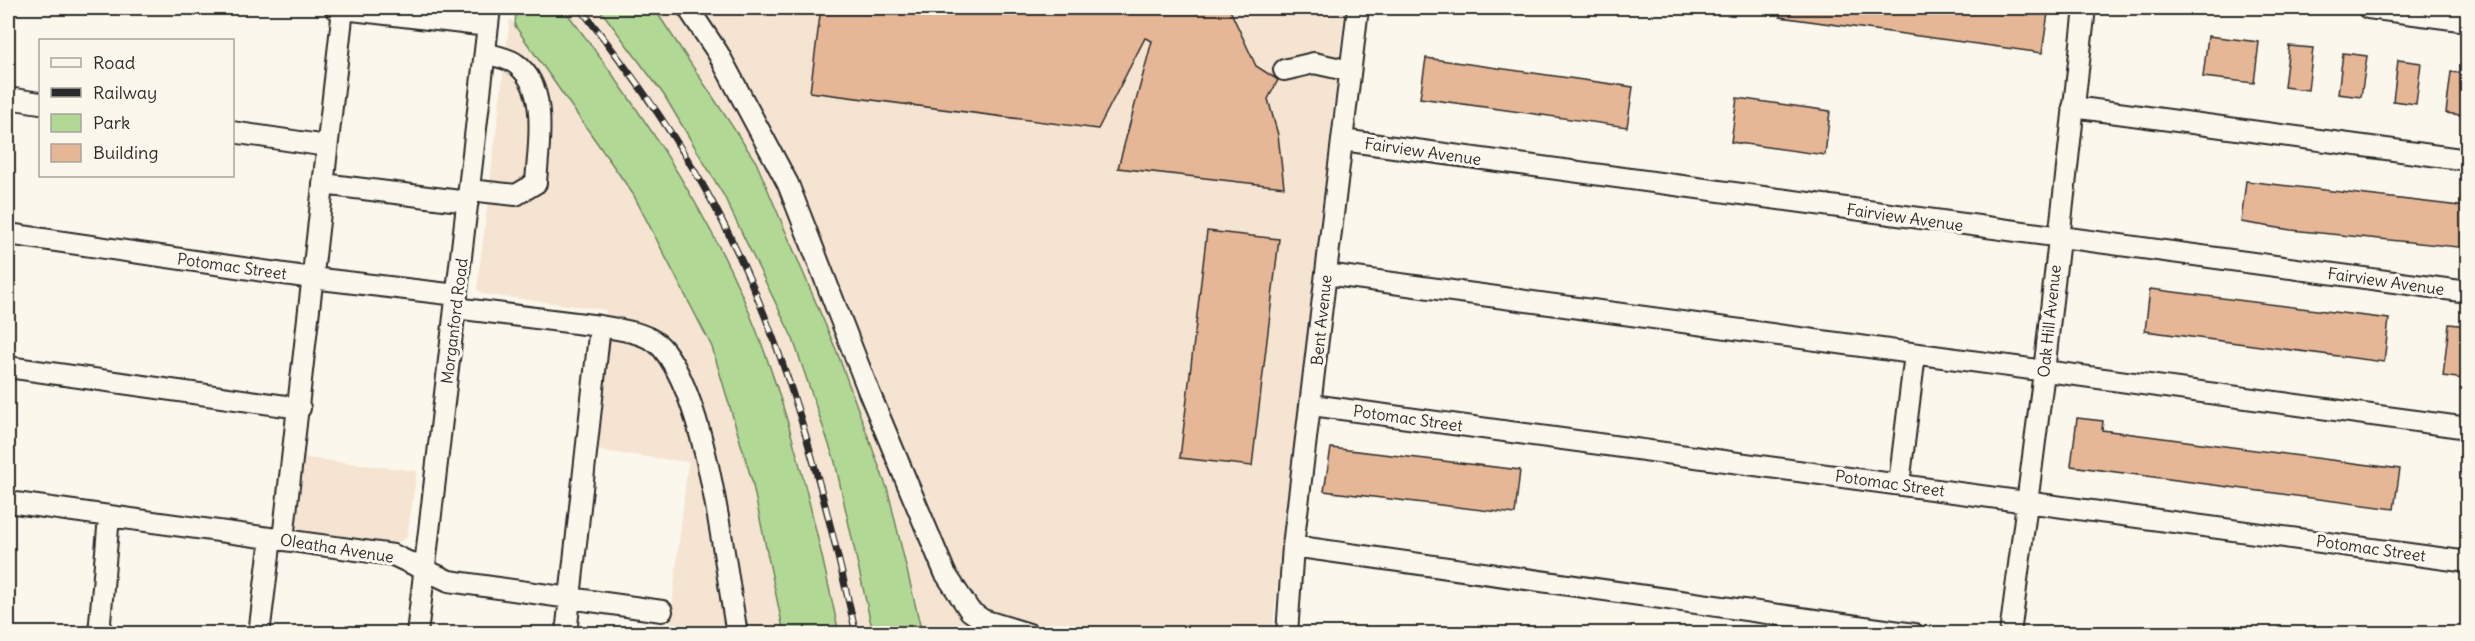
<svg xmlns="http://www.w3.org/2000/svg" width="2475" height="641" viewBox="0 0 2475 641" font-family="Delius,sans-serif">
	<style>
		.built { fill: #f5e4d2 }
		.green { fill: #b1d894; stroke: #6e8260; stroke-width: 1.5 }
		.building { fill: #e6b796; stroke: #2b2b2b; stroke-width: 1.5 }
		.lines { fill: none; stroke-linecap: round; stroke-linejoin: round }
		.minor-casing { stroke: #2b2b2b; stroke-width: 24 }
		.minor { stroke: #fbf7ec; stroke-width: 20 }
		.rail-casing { stroke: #2b2b2b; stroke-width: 7 }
		.rail { stroke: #fbf7ec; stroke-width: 4.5; stroke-dasharray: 14; stroke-linecap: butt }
		.labels { text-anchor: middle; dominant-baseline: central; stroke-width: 6; stroke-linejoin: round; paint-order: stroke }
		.street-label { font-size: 16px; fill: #2b2b2b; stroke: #fbf7ec }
	</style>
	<rect width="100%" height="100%" fill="#fbf7ec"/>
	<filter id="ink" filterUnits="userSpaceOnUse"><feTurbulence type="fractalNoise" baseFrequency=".0167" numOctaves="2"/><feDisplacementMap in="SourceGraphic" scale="12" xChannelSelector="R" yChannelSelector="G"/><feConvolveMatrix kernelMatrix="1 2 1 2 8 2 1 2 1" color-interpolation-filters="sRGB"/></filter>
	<g filter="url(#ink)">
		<!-- built -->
		<path class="built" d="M563,8H599L664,95L724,196L793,339L835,462L873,633H839L803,471L773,375L741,292L693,201L644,121Z
			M654,8H1345L1272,633H922L888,491L837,352L756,162Z
			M510,18L633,194L712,347L752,481L784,633H669L688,462L592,450L606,310L483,294L477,289Z
			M298,457L417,471L407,537L398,543L289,529Z"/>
		<!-- green -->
		<path class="green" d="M516,8H563C630,95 696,191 741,293C789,402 814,518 839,633H784L752,481L712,347L633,194L515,26Z
			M599,8H654L756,162L837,352L888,491L922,633H873L835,462L793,339L724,196L664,95Z"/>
		<!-- building -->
		<path class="building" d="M821,8H1229L1256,66L1278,80L1268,99L1278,135L1284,187L1118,168L1152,41L1145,38L1098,129L810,92Z
			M1781,8H2012L2048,13L2042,53L1780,17Z
			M2208,36L2259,42L2254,83L2203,77Z
			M2289,46L2313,48L2308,90L2284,87Z
			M2343,53L2367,56L2361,97L2338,94Z
			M1426,58L1633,87L1627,127L1420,98Z
			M2398,60L2421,63L2416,104L2393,101Z
			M2451,72L2468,74V116L2446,113Z
			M1737,98L1830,111L1825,155L1731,142Z
			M2246,181L2468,207V248L2291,230L2241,222Z
			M1207,231L1279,239L1252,466L1180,458Z
			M2150,289L2389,319L2384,362L2145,331Z
			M2449,324L2468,326L2464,379L2443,376Z
			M2077,418L2103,421L2102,430L2400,469L2394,509L2071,466Z
			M1331,448L1520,470L1515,514L1324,491Z"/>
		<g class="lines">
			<!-- minor casing -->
			<g class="minor-casing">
				<path id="minor" d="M335,8L488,26
					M688,8L718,53L788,184L869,392L945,573L970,611L983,620L1029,634
					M2368,8L2468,21
					M1284,70L1314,63L1350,71
					M8,98L40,103
					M2073,107L2468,160
					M232,132L327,146
					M1342,140L2468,292
					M323,184L468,202
					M469,190L516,195L536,183C538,146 550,89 516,64C509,58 494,56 485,53
					M8,234L312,278L457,295
					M1326,274L2468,428
					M455,308L600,326L566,634
					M600,326C620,330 649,332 663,349C708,404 724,560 737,634
					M8,367L300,408
					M1312,405L2468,562
					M1899,484L1915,354
					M8,502L393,555L449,581L662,611
					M283,539L343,9
					M1293,546L1914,634
					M99,634L109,516
					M259,634L271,538
					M417,634L490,8
					M1287,634L1293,546L1358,8
					M2010,634L2044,372L2085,8"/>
			</g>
			<!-- minor -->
			<use href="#minor" class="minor"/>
			<!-- rail casing -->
			<g class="rail-casing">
				<path id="rail" d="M580,8C630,71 677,136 715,207C786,341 823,487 856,634"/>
			</g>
			<!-- rail -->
			<use href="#rail" class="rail"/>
		</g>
	</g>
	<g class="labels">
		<!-- street labels -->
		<g class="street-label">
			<text transform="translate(1423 151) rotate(8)">Fairview Avenue</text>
			<text transform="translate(1905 217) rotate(8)">Fairview Avenue</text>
			<text transform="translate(232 266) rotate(8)">Potomac Street</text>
			<text transform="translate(2386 281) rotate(8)">Fairview Avenue</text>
			<text transform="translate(1321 320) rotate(-84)">Bent Avenue</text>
			<text transform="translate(454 321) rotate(-83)">Morganford Road</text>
			<text transform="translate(2049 321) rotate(-84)">Oak Hill Avenue</text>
			<text transform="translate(1408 418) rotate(8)">Potomac Street</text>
			<text transform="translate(1890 483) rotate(8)">Potomac Street</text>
			<text transform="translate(337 548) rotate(9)">Oleatha Avenue</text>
			<text transform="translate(2371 548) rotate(8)">Potomac Street</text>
		</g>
	</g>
	<!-- margin -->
	<rect width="2475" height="641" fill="none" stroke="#fbf7ec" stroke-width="30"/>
	<rect x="15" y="15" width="2445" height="611" fill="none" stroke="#2b2b2b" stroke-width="2" filter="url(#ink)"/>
	<!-- legend -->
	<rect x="39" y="39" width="195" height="138" fill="#fbf7ec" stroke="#a8a59f" stroke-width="1.5"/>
	<rect x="51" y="58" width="30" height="9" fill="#fbf7ec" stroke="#a8a59f" stroke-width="1.5"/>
	<text x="93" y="69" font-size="18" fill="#2b2b2b">Road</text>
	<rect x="51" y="88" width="30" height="9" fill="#2b2b2b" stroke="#a8a59f" stroke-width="1.5"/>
	<text x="93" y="99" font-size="18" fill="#2b2b2b">Railway</text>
	<rect x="51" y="114" width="30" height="18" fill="#b1d894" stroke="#a8a59f" stroke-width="1.5"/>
	<text x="93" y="129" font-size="18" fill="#2b2b2b">Park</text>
	<rect x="51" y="144" width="30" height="18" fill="#e6b796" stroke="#a8a59f" stroke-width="1.5"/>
	<text x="93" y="159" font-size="18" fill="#2b2b2b">Building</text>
</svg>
